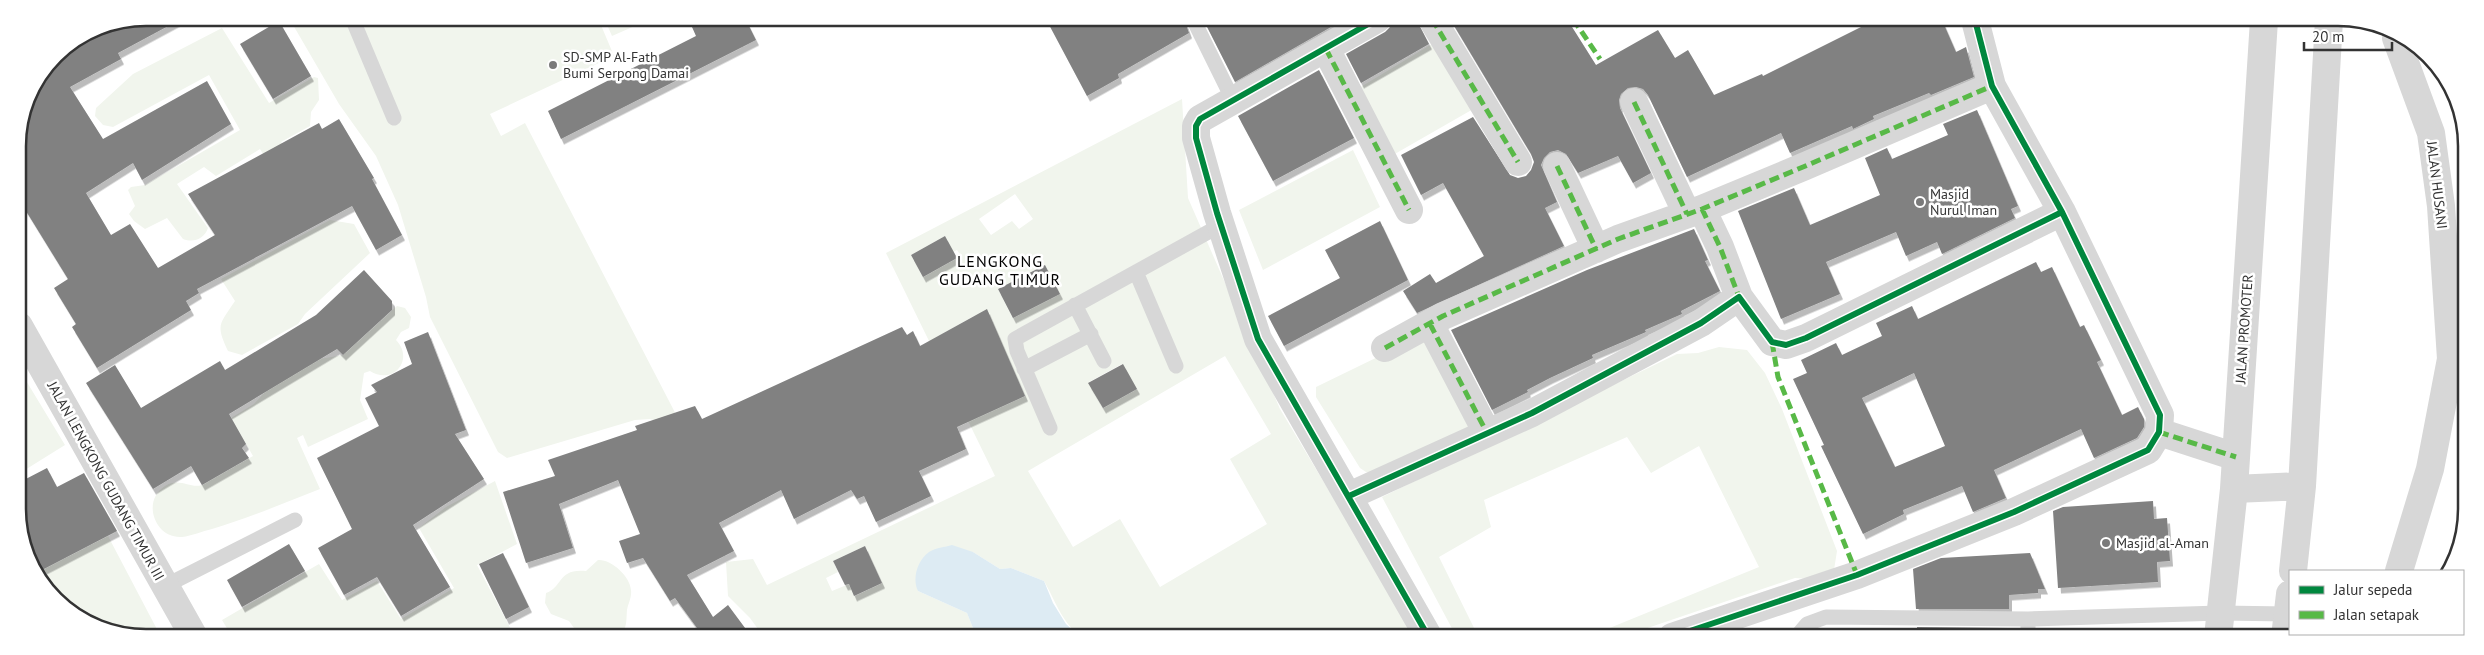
<svg xmlns="http://www.w3.org/2000/svg" width="2484" height="655" viewBox="0 0 2484 655" font-family="'PT Sans',sans-serif">
	<style>
		.green { fill: #f1f5ed; fill-rule: evenodd }
		.water { fill: #ddebf3 }
		.building { fill: #818181; fill-rule: evenodd; filter: url(#shadow) }
		.lines { fill: none; stroke-linecap: round; stroke-linejoin: round }
		.service { stroke: #d7d7d7; stroke-width: 15 }
		.minor { stroke: #d7d7d7; stroke-width: 28 }
		.quiet { stroke: #58b947; stroke-width: 5; stroke-dasharray: 10 5; stroke-linecap: butt }
		.cycleway-casing { stroke: #fff; stroke-width: 9 }
		.cycleway { stroke: #00873e; stroke-width: 6 }
		.poi-dot { fill: #7a7a7a; stroke: #fff; stroke-width: 2 }
		.labels { text-anchor: middle; dominant-baseline: central; stroke-width: 5; stroke-linejoin: round; paint-order: stroke }
		.poi-label { font-size: 14px; fill: #333; stroke: #fff; text-anchor: start }
		.street-label { font-size: 14px; fill: #333; stroke: #fff }
		.quarter-label { font-size: 16px; letter-spacing: 1px; fill: #000; stroke: #fff }
		.rim { fill: none; stroke: #333; stroke-width: 2.5 }
	</style>
	<defs>
		<filter id="shadow"><feDropShadow dx="3" dy="5.5" stdDeviation="0" flood-color="#0004"/></filter>
	</defs>
	<rect width="100%" height="100%" fill="#fff"/>
	<!-- green -->
	<path class="green" d="M289,18H598L614,56L490,114L501,136L525,123L683,428L650,419L635,420L507,458L498,452L430,317L426,297L398,205L376,156L339,104Z
		M604,18H653L612,36Z
		M222,28L269,103L314,77L318,78L319,100L311,112L310,126L281,142L284,146L265,157L260,149L216,176L204,167L177,184L208,228C204,239 194,243 183,239L167,218L145,229L134,221L129,214L135,206L128,190L131,187L145,185L240,130L209,75L113,127L103,125L95,116L96,108L133,74Z
		M1432,44L1475,108L1393,155L1359,88Z
		M1182,99L1188,198L1280,409L1416,636H1079C1060,618 1056,602 1044,581L1011,568L1000,569L973,552L918,591L967,613L973,628L983,636H763L750,618L728,596L726,562L753,559L767,585L995,476L886,253ZM1015,194L1033,219L1019,229L1012,221L991,235L979,219ZM945,236L949,244L945,256L957,250L961,256L923,277L911,255ZM1045,265L1060,294L1013,318L998,289ZM974,316H975L946,358L935,338ZM1225,356L1271,434L1230,459L1267,524L1160,587L1120,519L1073,547L1028,471ZM1009,360L1025,396L974,419ZM1122,364L1137,389L1103,408L1089,382ZM865,546L882,583L855,596L849,584L832,591L826,578L838,572L833,561Z
		M1353,150L1380,207L1263,270L1239,210Z
		M330,220L354,224L370,253L305,314L298,324L242,355L228,351C215,324 220,324 235,301L221,279Z
		M397,306L405,308L411,317L409,328L401,332L396,340C415,359 393,386 370,371L364,373L360,400L368,419L308,447L303,435L297,438L320,489C284,503 249,518 212,529C202,531 192,536 182,537C155,539 141,501 165,486C180,477 190,489 202,485L253,456L231,418L254,404L265,392L320,359L343,355Z
		M1425,334L1473,429L1373,472H1366L1360,468L1316,397V387Z
		M1719,347L1747,350L1765,373L1782,409L1837,551L1834,570L1810,579L1795,578L1624,636H1590L1759,567L1699,446L1651,473L1627,437L1484,500L1491,527L1439,557L1478,636H1456L1382,497L1677,354L1698,353Z
		M19,369L65,445L20,473Z
		M495,481L517,544L477,565L514,635H231L222,620L319,564L342,600L377,581L401,619L454,588L419,528L446,507Z
		M108,536L160,635H121L55,599L40,571Z
		M598,560C611,559 630,576 631,590C632,597 628,604 627,610C626,619 628,629 619,635H579L569,621L551,614L545,603L546,593C563,587 558,568 586,571Z"/>
	<!-- water -->
	<path class="water" d="M952,545L973,552L1000,569L1011,568L1044,581L1053,603L1066,624L1079,636H983L973,628L967,613L918,591C912,579 917,561 929,552C935,548 945,547 952,545Z"/>
	<!-- building -->
	<path class="building" d="M147,18H183L118,53L121,59L70,87L103,139L207,81L231,124L142,180L133,163L86,193L111,235L130,224L158,268L215,235L188,194L319,123L322,129L339,119L374,178L372,179L402,235L376,250L352,206L197,289L199,293L186,301L191,310L97,368L72,327L76,324L54,288L68,279L18,198V139L31,90L56,55L98,27Z
		M688,18H745L756,40L561,139L548,111L696,36Z
		M1046,19H1184L1189,33L1118,74L1119,78L1087,96Z
		M1203,19H1345L1235,82Z
		M1393,19H1416L1429,44L1361,83L1346,54L1385,32L1391,26Z
		M1450,19H1567L1596,65L1658,30L1675,58L1688,50L1714,95L1762,74L1763,76L1877,19L1942,20L1956,52L1966,47L1974,77L1931,95L1929,93L1873,116L1874,119L1853,129L1852,126L1790,153L1781,133L1687,177L1648,95L1643,89L1636,87L1628,88L1621,94L1619,100L1620,108L1651,173L1633,183L1618,156L1578,173L1566,154L1558,150L1550,152L1544,158L1541,165L1557,202L1545,208L1564,246L1417,313L1403,291L1430,274L1436,283L1484,256L1443,183L1421,195L1401,155L1473,117L1510,175L1518,178L1526,176L1531,170L1534,162L1531,154Z
		M279,21L311,76L273,99L240,44Z
		M1319,70L1354,138L1273,181L1238,116Z
		M1977,110L2018,206L2011,209L2015,218L1942,254L1937,242L1906,256L1896,232L1826,262L1840,294L1781,319L1738,211L1794,188L1810,225L1880,195L1865,158L1887,148L1892,159L1948,135L1943,124Z
		M1380,221L1408,280L1284,346L1268,316L1340,278L1325,250Z
		M1694,229L1708,260L1705,261L1720,291L1681,311L1682,314L1645,330L1646,332L1592,355L1593,358L1550,378L1527,390L1528,392L1492,410L1451,330L1587,270Z
		M945,236L957,258L923,277L911,255Z
		M2036,262L2041,272L2052,267L2080,327L2084,325L2101,360L2097,362L2122,415L2138,407L2144,419V427L2137,438L2094,458L2081,429L1994,470L2006,498L1973,512L1962,486L1903,510L1904,514L1863,534L1821,446L1824,445L1793,379L1807,373L1801,360L1836,343L1842,355L1882,336L1876,323L1912,306L1918,319ZM1914,373L1945,446L1895,467L1862,398Z
		M1045,265L1060,294L1013,318L998,289Z
		M364,270L392,301V310L343,355L337,349L229,414L246,444L242,448L249,458L202,485L191,466L153,489L86,383L115,365L141,408L220,361L225,370L316,315Z
		M987,309L1025,396L957,427L966,449L919,471L931,496L876,522L864,496L857,499L851,490L794,519L781,490L719,523L734,551L687,575L713,617L728,605L751,636H687L697,628L675,598L670,601L643,558L627,563L619,541L640,534L618,480L559,504L573,548L526,563L503,492L555,476L548,460L637,430L635,426L695,406L702,419L902,327L907,335L913,331L920,346Z
		M428,332L466,430L455,434L484,479L413,525L450,587L401,616L377,577L344,595L318,548L352,529L317,458L379,426L365,398L377,392L371,385L412,364L404,342Z
		M1123,364L1137,389L1103,408L1088,383Z
		M47,468L57,487L84,473L117,531L40,571L20,534V482Z
		M2153,501L2154,519L2167,518L2170,561L2157,562L2158,582L2058,588L2053,511L2063,507Z
		M289,544L305,571L242,607L227,580Z
		M865,546L882,583L854,596L849,584L845,585L833,561Z
		M503,553L529,607L506,619L479,564Z
		M2030,553L2045,589H2038V593L2009,595V609H1916L1913,569L1941,558Z
		M1917,627L2008,628V637H1918Z"/>
	<g class="lines">
		<!-- service -->
		<path class="service" d="M352,18L394,118
			M1193,19L1233,100
			M1136,272L1176,366
			M1075,305L1104,361
			M1024,369L1091,334
			M1050,428L1017,351L1015,339L1221,225
			M165,586L295,520
			M1796,637L1807,624L1826,617L2028,619
			M2028,637V619L2220,613L2288,614"/>
		<!-- minor -->
		<path class="minor" d="M1377,19L1200,119L1196,126V138L1217,213L1258,339L1428,636
			M1432,19L1518,162
			M2396,38L2431,133L2441,206L2451,359L2430,469L2399,571
			M1326,49L1409,210
			M1634,102L1687,214
			M1557,166L1596,249
			M1702,209L1720,247L1739,297
			M1430,324L1487,433
			M19,326L193,635
			M1385,348L1443,316L1618,239L1702,209L1803,167L1992,86
			M2159,432L2236,457
			M2234,489L2302,486
			M1349,496L1532,413L1701,323L1739,297L1772,342L1786,345L1806,338L2062,212
			M2293,571L2302,486L2329,20
			M1672,637L1857,575L2014,512L2148,450L2159,432L2160,415L2062,212L1992,86L1975,20
			M2218,637L2234,489L2264,20
			M2285,637L2290,594"/>
		<!-- quiet -->
		<path class="quiet" d="M1432,19L1518,162
			M1573,19L1600,59
			M1326,49L1409,210
			M1634,102L1687,214
			M1557,166L1596,249
			M1702,209L1720,247L1739,297
			M1430,324L1487,433
			M1772,342L1778,377L1857,575
			M1385,348L1443,316L1618,239L1702,209L1803,167L1992,86
			M2159,432L2236,457"/>
		<!-- cycleway casing -->
		<g class="cycleway-casing">
			<path id="cycleway" d="M1377,19L1200,119L1196,126V138L1217,213L1258,339L1428,636
				M1349,496L1532,413L1701,323L1739,297L1772,342L1786,345L1806,338L2062,212
				M1672,637L1857,575L2014,512L2148,450L2159,432L2160,415L2062,212L1992,86L1975,20"/>
		</g>
		<!-- cycleway -->
		<use href="#cycleway" class="cycleway"/>
	</g>
	<!-- markers -->
	<g class="poi-dot">
		<circle cx="553" cy="65" r="5"/>
		<circle cx="1920" cy="202" r="5"/>
		<circle cx="2106" cy="543" r="5"/>
	</g>
	<g class="labels">
		<!-- poi labels -->
		<g class="poi-label">
			<text x="563" y="57">SD-SMP Al-Fath<tspan x="563" dy="16">Bumi Serpong Damai</tspan></text>
			<text x="1930" y="194">Masjid<tspan x="1930" dy="16">Nurul Iman</tspan></text>
			<text x="2116" y="543">Masjid al-Aman</text>
		</g>
		<!-- street labels -->
		<g class="street-label">
			<text transform="translate(2437 185) rotate(83)">JALAN HUSANI</text>
			<text transform="translate(2244 329) rotate(-86)">JALAN PROMOTER</text>
			<text transform="translate(106 481) rotate(61)">JALAN LENGKONG GUDANG TIMUR III</text>
		</g>
		<!-- quarter labels -->
		<g class="quarter-label">
			<text x="1000" y="261">LENGKONG<tspan x="1000" dy="18">GUDANG TIMUR</tspan></text>
		</g>
	</g>
	<!-- crop -->
	<path d="M0 0H2484V655H0ZM146 26H2338A120 120 0 0 1 2458 146V509A120 120 0 0 1 2338 629H146A120 120 0 0 1 26 509V146A120 120 0 0 1 146 26Z" fill="#fff" fill-rule="evenodd"/>
	<path class="rim" d="M146 26H2338A120 120 0 0 1 2458 146V509A120 120 0 0 1 2338 629H146A120 120 0 0 1 26 509V146A120 120 0 0 1 146 26Z"/>
	<!-- legend -->
	<rect x="2289" y="570" width="175" height="65" fill="#ffffff" stroke="#adadad"/>
	<rect x="2299" y="586" width="25" height="8" fill="#00873e" stroke="#adadad"/>
	<text x="2334" y="595" font-size="15" fill="#333333">Jalur sepeda</text>
	<rect x="2299" y="611" width="25" height="8" fill="#58b947" stroke="#adadad"/>
	<text x="2334" y="620" font-size="15" fill="#333333">Jalan setapak</text>
	<!-- scale -->
	<path d="M2304 42v8h88v-8" fill="none" stroke="#333333" stroke-width="2.5"/>
	<text x="2312" y="42" font-size="15" fill="#333333" stroke="#ffffff" stroke-width="4" paint-order="stroke">20 m</text>
</svg>
